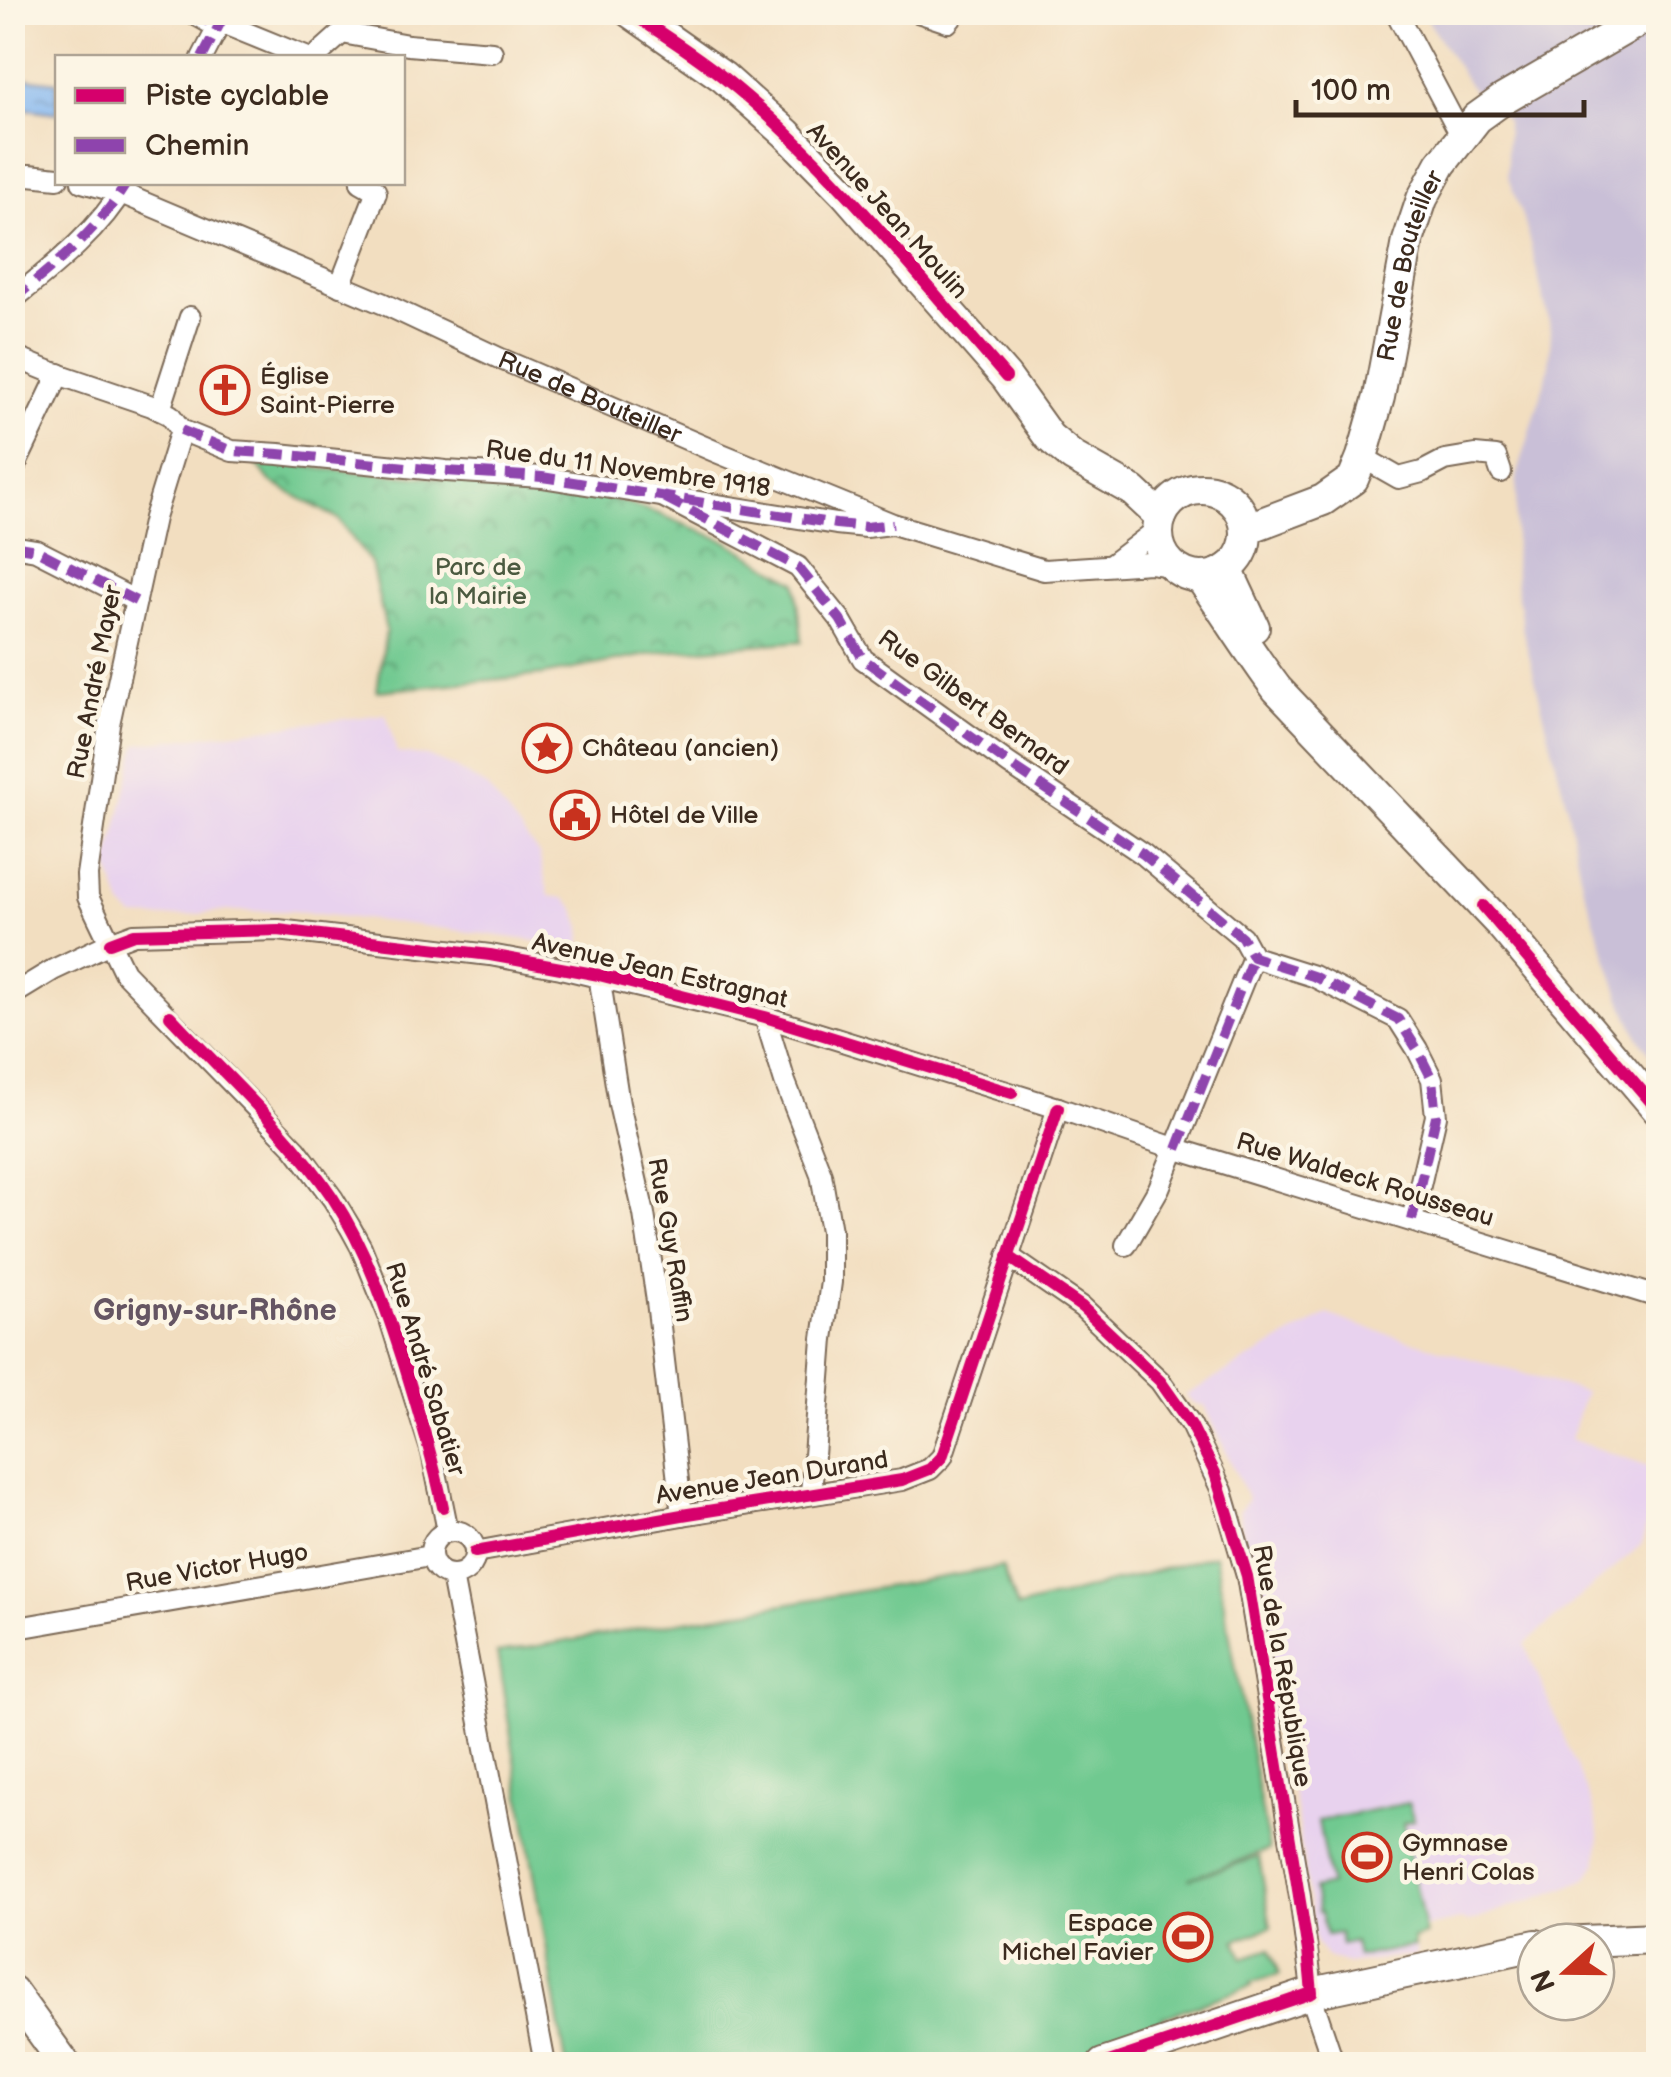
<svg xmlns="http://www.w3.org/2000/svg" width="1671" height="2077" viewBox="0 0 1671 2077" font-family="'Balsamiq Sans',sans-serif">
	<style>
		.built { fill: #e8d2ee }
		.industrial { fill: #c9bfd7 }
		.park { fill: url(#park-crowns); stroke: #557a57; stroke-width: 2.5 }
		.garden { fill: #6fc990; stroke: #557a57; stroke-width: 2.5 }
		.water { fill: url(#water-ripples); stroke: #607088; stroke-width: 2.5 }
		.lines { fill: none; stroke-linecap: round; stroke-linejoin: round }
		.street-casing { stroke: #7b6957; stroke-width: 24 }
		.secondary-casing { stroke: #7b6957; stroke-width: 34 }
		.street { stroke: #fff; stroke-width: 20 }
		.secondary { stroke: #fff; stroke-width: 30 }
		.quiet { stroke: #8e44ad; stroke-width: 10; stroke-dasharray: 20 10; stroke-linecap: butt }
		.cycleway-casing { stroke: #fcf5e5; stroke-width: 19 }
		.cycleway { stroke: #d6006c; stroke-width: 12 }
		.labels { text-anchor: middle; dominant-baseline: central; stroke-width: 9; stroke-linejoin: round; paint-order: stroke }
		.street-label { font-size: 25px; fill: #3b2a1e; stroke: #fcf5e5 }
		.poi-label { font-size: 25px; fill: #3b2a1e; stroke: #fcf5e5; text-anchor: start }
		.park-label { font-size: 25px; fill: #4b5a40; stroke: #fcf5e5 }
		.quarter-label { font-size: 30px; font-weight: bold; fill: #655563; stroke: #fcf5e5 }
	</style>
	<defs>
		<pattern id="park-crowns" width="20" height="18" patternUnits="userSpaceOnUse" patternTransform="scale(2.5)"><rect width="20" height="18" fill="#6fc990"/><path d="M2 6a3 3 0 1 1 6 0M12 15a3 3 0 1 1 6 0" fill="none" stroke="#5ca375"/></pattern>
		<pattern id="water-ripples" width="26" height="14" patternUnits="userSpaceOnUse" patternTransform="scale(2.5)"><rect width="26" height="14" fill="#84b7f1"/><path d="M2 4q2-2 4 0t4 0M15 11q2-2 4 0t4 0" fill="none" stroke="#6d95c3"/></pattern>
	</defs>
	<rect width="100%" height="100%" fill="#fcf5e5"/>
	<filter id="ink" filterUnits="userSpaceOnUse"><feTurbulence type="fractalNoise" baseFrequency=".01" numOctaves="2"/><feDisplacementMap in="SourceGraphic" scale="20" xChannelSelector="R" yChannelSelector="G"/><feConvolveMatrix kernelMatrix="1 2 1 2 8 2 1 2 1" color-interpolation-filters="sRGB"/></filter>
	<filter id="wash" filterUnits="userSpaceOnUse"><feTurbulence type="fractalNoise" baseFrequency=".0048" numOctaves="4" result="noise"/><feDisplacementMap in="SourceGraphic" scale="40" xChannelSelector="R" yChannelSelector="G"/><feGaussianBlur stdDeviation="2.25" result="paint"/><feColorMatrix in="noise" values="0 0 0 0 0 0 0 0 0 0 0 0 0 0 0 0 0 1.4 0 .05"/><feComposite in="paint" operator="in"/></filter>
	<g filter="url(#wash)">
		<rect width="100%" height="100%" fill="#f2dec0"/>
		<!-- built -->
		<path class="built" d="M386,714L397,753L427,756L453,767L487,787L539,854L549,896L564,898L574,907L582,928L581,947L417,925L292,911H226L158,918L134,917L122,906L108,865L137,744Z
			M1328,1314L1357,1325L1585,1392L1570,1439L1658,1469V1488L1641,1545L1525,1644L1593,1807L1599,1834L1597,1863L1586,1879L1560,1890L1469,1922L1460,1920L1425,1927L1426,1935L1413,1939L1417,1955L1347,1964L1327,1957L1315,1941L1295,1801L1287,1767L1297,1757L1293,1737L1282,1729L1239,1511L1248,1499L1205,1406L1191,1402L1186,1395Z"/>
		<!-- industrial -->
		<path class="industrial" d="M1423,13H1658V1065L1639,1038L1623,1005L1582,884L1567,806L1523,632L1514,567L1517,477L1549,367L1551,330L1526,227L1507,175V121L1494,107L1482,105Z"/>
		<!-- park -->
		<path class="park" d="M252,458L323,469L583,489L659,514L728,542L796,582L802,641L663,652L542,675L377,691L386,630L371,563L338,519L271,482Z"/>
		<!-- garden -->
		<path class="garden" d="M1215,1555L1269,1850L1188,1879L1259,1857L1271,1927L1236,1940L1243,1958L1270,1949L1279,1975L1251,1983L1252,1986L1162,2017L1165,2029L1066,2064H566L497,1653L1002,1567L1017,1608Z
			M1408,1803L1414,1820L1403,1823L1426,1935L1413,1939L1414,1946L1357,1957L1354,1941L1341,1944L1339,1933L1326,1935L1321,1913H1318L1314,1889L1330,1885L1318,1821Z"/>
		<!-- water -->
		<path class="water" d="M16,77L57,82V113L13,107Z"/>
	</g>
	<g filter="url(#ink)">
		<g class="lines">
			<!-- street casing -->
			<g class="street-casing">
				<g id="street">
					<path d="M191,12L219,28"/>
					<path d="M918,12L948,22L956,12"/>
					<path d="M1396,12L1461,135"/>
					<path d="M222,23L308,58"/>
					<path d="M202,58L225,14"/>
					<path d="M314,58L342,33L408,45L492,52"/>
					<path d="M12,177L29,175L58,178"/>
					<path id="s1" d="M82,182L121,193L384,304L501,359L714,451L893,524L1044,570L1150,563L1173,566"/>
					<path d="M340,286L376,193L375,190L361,182"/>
					<path d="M12,300C54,266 99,231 126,184"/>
					<path d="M12,356L46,370L152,406L170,415L181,430"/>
					<path d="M160,410L190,317"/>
					<path d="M181,430L154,518L109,724L87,875L88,897L124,972L296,1149L333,1199L350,1227L361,1247L389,1316L432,1453L448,1531"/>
					<path d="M181,430L232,451L279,454L446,471L542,477L836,524L866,527L891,524"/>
					<path d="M1362,457L1399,478L1422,472L1445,460L1475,455L1496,457L1501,472"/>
					<path d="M16,464L59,374"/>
					<path d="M664,497L798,567L840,619L863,659L1009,764L1143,854L1242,937L1253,957L1313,976L1398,1019L1417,1049L1432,1079L1436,1116L1412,1220"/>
					<path d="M12,546L36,550L136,601"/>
					<path d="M1111,565L1158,529"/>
					<path d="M599,975L619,1104L644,1214L657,1301L682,1515"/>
					<path d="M12,995L53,970L110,943L134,934L278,930L490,955L561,968L765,1017L1058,1108L1177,1149L1658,1297"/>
					<path d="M765,1017L785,1082L821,1174L831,1231V1282L823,1339L811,1494"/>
					<path d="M1126,1245L1159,1188L1253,957"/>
					<path d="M1008,1256L1082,1307L1160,1381L1191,1425L1222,1491L1247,1576L1300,1897L1314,2005L1334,2064"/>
					<circle cx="453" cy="1553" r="22"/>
					<path d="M475,1552L682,1515L902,1480L930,1469L942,1457L1058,1108"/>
					<path d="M452,1576L545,2064"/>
					<path d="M12,1629L430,1556"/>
				</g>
			</g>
			<!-- secondary casing -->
			<g class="secondary-casing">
				<g id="secondary">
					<path d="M630,12L723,77L786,133L845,193L1006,377L1049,437L1073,457L1133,491L1161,517"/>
					<circle cx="1202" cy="533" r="44"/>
					<path id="s2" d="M1246,529L1323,500L1353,479L1362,457L1379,397L1408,241L1422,199L1441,164L1477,118L1502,100L1654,12"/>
					<path d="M1227,569L1254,627"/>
					<path d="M1200,577C1226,614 1250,653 1277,689L1502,926L1658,1110"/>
					<path d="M1558,1942L1658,1938"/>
					<path d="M12,1991L65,2064"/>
					<path d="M1103,2064L1312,1993L1536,1945"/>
				</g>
			</g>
			<!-- street -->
			<use href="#street" class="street"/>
			<!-- secondary -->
			<use href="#secondary" class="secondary"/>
			<!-- quiet -->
			<path class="quiet" d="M191,12L219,28
				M202,58L226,12
				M12,300C55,265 99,230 127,182
				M181,430L232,451L279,454L446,471L542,477L836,524L866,527L893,524
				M664,497L798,567L840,619L863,659L1009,764L1143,854L1242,937L1253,957L1313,976L1398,1019L1417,1049L1432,1079L1436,1116L1412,1220
				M12,546L36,550L136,601
				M1177,1149L1253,957"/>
			<!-- cycleway casing -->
			<g class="cycleway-casing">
				<path id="cycleway" d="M630,12C661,34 695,54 724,78C831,163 917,275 1006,377
					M1483,906L1658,1110
					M110,943L134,934L278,930L490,955L599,975L765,1017L1012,1093
					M170,1016C225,1075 288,1131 333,1198C367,1250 386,1308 405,1367C419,1413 433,1459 443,1507
					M1008,1256L1082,1307L1160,1381L1191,1425L1215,1473L1247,1576L1308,1951L1312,1993L1103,2064
					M475,1552L682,1515L902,1480L930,1469L942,1457L1058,1108"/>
			</g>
			<!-- cycleway -->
			<use href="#cycleway" class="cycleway"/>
		</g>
	</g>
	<!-- icons -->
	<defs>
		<g id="church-ring" transform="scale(2.5)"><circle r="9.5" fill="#fcf5e5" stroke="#c8321e" stroke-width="1.5"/><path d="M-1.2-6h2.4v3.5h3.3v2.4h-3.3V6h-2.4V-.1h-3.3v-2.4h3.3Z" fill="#c8321e"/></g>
		<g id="sight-ring" transform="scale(2.5)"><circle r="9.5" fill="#fcf5e5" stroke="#c8321e" stroke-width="1.5"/><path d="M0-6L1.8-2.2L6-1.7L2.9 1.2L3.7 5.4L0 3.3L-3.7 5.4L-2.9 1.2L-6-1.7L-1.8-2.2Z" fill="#c8321e"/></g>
		<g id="civic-ring" transform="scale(2.5)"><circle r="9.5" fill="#fcf5e5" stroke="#c8321e" stroke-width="1.5"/><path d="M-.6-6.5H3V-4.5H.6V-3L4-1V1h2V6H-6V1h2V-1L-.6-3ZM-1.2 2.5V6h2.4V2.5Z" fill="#c8321e"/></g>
		<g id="stadium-ring" transform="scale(2.5)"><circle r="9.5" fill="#fcf5e5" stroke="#c8321e" stroke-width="1.5"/><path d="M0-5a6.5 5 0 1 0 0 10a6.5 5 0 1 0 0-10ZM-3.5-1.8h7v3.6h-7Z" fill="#c8321e"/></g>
	</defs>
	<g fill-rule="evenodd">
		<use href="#church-ring" x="225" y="390"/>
		<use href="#sight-ring" x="547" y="748"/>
		<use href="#civic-ring" x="575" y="815"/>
		<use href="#stadium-ring" x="1367" y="1857"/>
		<use href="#stadium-ring" x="1188" y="1937"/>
	</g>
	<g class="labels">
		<!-- street labels -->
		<g class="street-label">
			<text transform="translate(887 211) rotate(48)">Avenue Jean Moulin</text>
			<text stroke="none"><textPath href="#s2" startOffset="340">Rue de Bouteiller</textPath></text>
			<text stroke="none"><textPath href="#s1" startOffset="552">Rue de Bouteiller</textPath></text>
			<text transform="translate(628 469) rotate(8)">Rue du 11 Novembre 1918</text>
			<text transform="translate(95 682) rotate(-79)">Rue André Mayer</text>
			<text transform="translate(973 703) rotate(36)">Rue Gilbert Bernard</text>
			<text transform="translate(660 971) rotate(13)">Avenue Jean Estragnat</text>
			<text transform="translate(1365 1180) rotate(17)">Rue Waldeck Rousseau</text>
			<text transform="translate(670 1240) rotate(80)">Rue Guy Raffin</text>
			<text transform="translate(425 1369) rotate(73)">Rue André Sabatier</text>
			<text transform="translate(772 1478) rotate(-9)">Avenue Jean Durand</text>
			<text transform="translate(217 1568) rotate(-10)">Rue Victor Hugo</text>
			<text transform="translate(1282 1666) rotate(80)">Rue de la République</text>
		</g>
		<!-- poi labels -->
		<g class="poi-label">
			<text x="260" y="376">Église<tspan x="260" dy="29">Saint-Pierre</tspan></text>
			<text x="582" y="748">Château (ancien)</text>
			<text x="610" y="815">Hôtel de Ville</text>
			<text x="1402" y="1843">Gymnase<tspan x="1402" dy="29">Henri Colas</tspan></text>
			<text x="1153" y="1923" text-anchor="end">Espace<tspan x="1153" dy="29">Michel Favier</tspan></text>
		</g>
		<!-- park labels -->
		<g class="park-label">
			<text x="478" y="567">Parc de<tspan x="478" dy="29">la Mairie</tspan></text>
		</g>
		<!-- quarter labels -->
		<g class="quarter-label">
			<text x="215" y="1311">Grigny-sur-Rhône</text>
		</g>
	</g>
	<!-- margin -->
	<rect width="1671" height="2077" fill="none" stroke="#fcf5e5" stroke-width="50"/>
	<!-- legend -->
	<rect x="55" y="55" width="350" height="130" fill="#fcf5e5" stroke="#afa495" stroke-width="2.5"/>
	<rect x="75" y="88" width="50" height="15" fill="#d6006c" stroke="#afa495" stroke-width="2.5"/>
	<text x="145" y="105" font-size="30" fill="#3b2a1e">Piste cyclable</text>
	<rect x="75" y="138" width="50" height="15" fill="#8e44ad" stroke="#afa495" stroke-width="2.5"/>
	<text x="145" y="155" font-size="30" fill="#3b2a1e">Chemin</text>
	<!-- north arrow -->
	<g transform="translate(1566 1972) rotate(249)"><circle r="48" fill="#fcf5e5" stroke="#afa495" stroke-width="2.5"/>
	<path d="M0-8L18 38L0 25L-18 38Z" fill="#c8321e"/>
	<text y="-15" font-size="28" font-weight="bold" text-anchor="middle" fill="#3b2a1e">N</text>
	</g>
	<!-- scale -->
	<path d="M1296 100v15h288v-15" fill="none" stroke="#3b2a1e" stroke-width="5"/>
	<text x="1311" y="100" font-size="30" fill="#3b2a1e" stroke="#fcf5e5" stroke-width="8" paint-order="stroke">100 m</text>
</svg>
